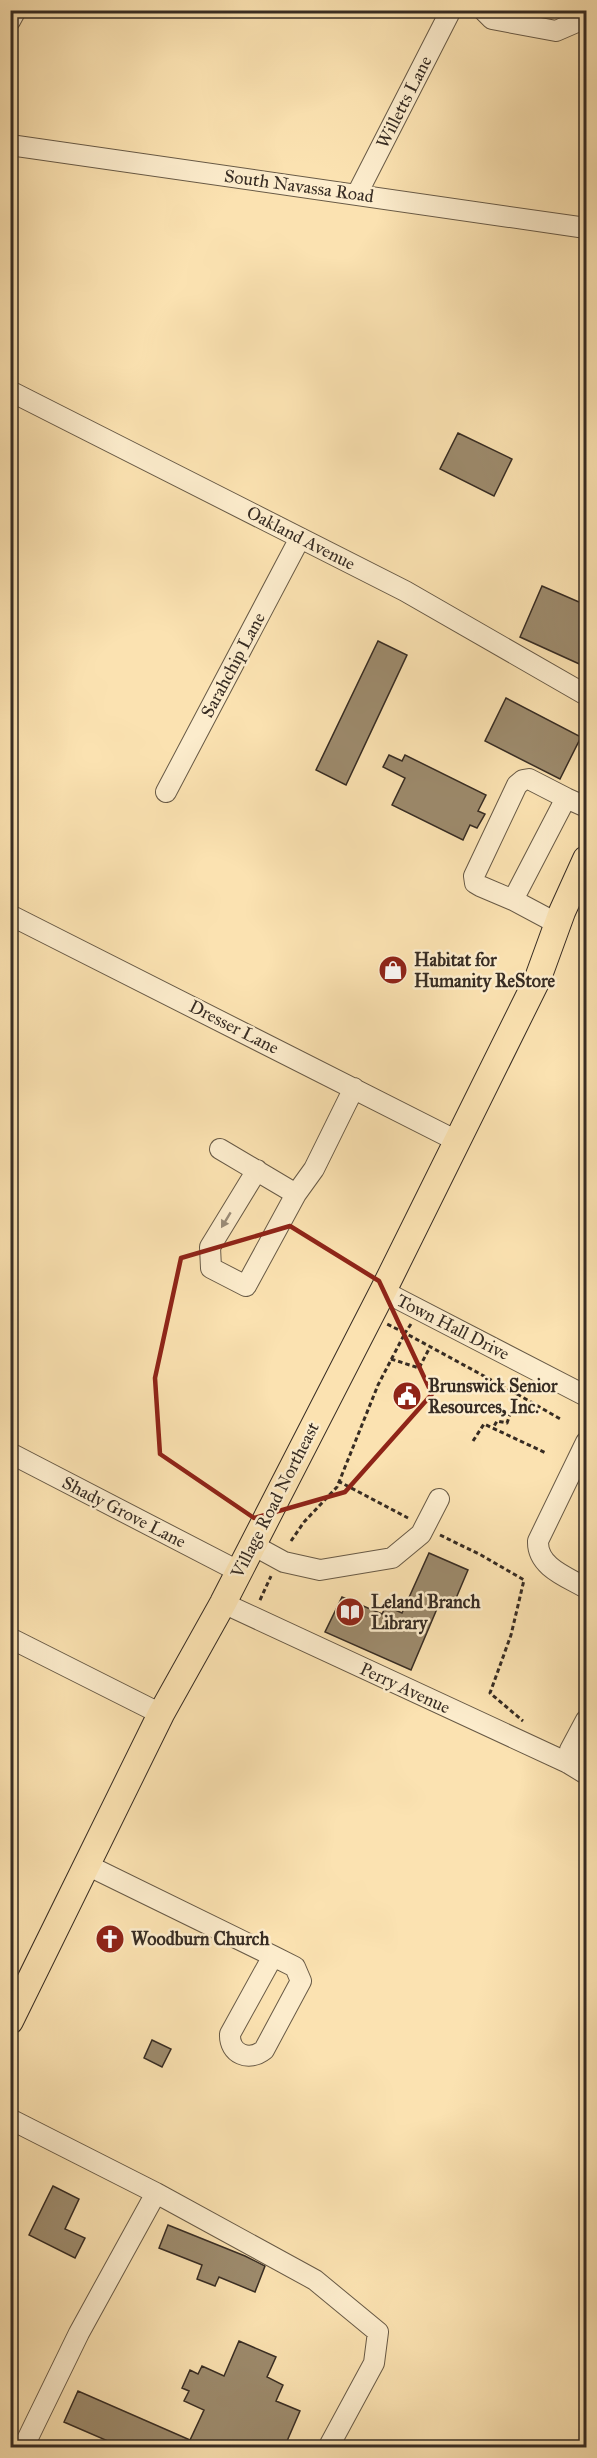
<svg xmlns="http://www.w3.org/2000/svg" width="597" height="2458" viewBox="0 0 597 2458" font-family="'IM FELL Great Primer',serif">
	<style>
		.building { fill: #9d8b6d; stroke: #372c23; stroke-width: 1.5 }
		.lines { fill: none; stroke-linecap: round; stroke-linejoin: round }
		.minor-casing { stroke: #685a46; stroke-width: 22 }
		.major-casing { stroke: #372c23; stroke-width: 28 }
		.path { stroke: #372c23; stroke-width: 3; stroke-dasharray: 4.5 3; stroke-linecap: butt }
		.minor { stroke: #fceccc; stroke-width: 20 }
		.major { stroke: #fbe2b1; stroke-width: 26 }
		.oneway { fill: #9a8c78 }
		.marked { fill: none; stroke: #8f2418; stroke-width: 4.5; stroke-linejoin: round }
		.labels { text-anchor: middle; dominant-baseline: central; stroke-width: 5; stroke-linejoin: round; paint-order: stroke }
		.street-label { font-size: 18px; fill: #372c23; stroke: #fceccc }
		.poi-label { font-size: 18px; font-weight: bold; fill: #372c23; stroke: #fceccc; text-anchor: start }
	</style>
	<rect width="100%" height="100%" fill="#fbe2b1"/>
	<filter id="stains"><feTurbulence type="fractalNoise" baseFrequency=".00333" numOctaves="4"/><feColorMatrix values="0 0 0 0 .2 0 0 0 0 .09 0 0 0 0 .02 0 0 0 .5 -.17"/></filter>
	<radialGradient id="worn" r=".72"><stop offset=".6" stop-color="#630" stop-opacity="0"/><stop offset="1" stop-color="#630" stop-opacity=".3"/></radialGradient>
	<!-- building -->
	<path class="building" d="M458,433L512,459L494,496L440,469Z
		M542,586L586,605V667L520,637Z
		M378,641L407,655L346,785L316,770Z
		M506,698L581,737L560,779L485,741Z
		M389,755L402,761L405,755L486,795L478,811L485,814L477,828L470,825L463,840L392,805L405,778L383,767Z
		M429,1553L468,1570L454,1603L442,1597L411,1670L325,1632L342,1597L382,1614L386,1606L402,1613Z
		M152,2040L171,2049L162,2067L144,2058Z
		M53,2186L79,2199L65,2229L85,2238L75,2258L29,2235Z
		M168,2225L245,2256L265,2266L255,2292L219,2277L215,2286L197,2279L202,2265L159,2248Z
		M239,2341L276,2357L267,2377L283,2385L276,2401L300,2411L284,2448H267L252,2441L249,2448H113L115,2444L64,2422L78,2391L190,2440L204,2410L184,2401L189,2391L182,2388L190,2370L198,2374L202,2366L224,2376Z"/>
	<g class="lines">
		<!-- minor casing -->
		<g class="minor-casing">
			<path id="minor" d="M483,10L492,19L556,31L586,18
				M10,21L16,10
				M10,145L586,228
				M357,194L451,10
				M10,391L405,591L586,695
				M166,792L300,538
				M513,900L480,886L475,883L474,876L517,785L523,780L529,779L566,798
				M10,915L457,1141
				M558,924L513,900L566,798L586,807
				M220,1149L296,1194L314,1169L354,1088
				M257,1170L210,1247L211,1268L246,1286L296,1194
				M383,1291L586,1396
				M586,1442L538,1541C537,1567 567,1577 586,1588
				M10,1453L238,1571
				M251,1544L284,1562L320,1570L392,1558L421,1534L439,1499
				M223,1603L568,1763L586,1774
				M10,1638L161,1714
				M568,1763L570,1750L586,1720
				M87,1865L273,1956L295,1967L301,1981L264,2050C249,2062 229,2054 230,2034L273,1956
				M10,2119L156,2193L315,2280L378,2332L374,2363L328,2448
				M23,2448L79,2333L156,2193"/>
		</g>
		<!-- major casing -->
		<g class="major-casing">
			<path id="major" d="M10,2021L161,1714L223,1603L383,1291L538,978L562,912L586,859"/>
		</g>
		<!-- path -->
		<path class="path" d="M411,1324L405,1333L517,1394L507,1423L497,1421L493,1428
			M391,1359L419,1368L430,1347
			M517,1394L562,1420
			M473,1441L484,1424L546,1453
			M338,1481L408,1518
			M440,1535L481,1555L524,1580L511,1635L490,1693L523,1721
			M291,1541L304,1522L337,1487L378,1385L405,1333L387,1324
			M260,1600L271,1576"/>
		<!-- minor -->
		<use href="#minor" class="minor"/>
		<!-- major -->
		<use href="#major" class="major"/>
	</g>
	<!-- one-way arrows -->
	<defs><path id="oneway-solid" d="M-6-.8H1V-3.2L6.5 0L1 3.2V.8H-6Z" transform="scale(1.5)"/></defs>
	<use class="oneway" href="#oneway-solid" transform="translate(226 1220) rotate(121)"/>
	<!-- marked area -->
	<path class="marked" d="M290,1226L379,1281L432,1394L345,1492L254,1518L160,1454L155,1378L181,1258Z"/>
	<!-- icons -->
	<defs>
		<g id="shop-disc" transform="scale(1.5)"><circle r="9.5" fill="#8f2418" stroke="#fceccc"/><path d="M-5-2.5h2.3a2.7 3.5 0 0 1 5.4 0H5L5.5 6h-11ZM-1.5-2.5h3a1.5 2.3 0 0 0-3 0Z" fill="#fff"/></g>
		<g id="civic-disc" transform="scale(1.5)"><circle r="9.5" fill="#8f2418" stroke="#fceccc"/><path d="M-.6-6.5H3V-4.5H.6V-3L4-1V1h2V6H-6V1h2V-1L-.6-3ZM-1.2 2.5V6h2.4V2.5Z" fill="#fff"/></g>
		<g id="library-disc" transform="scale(1.5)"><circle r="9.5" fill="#8f2418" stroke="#fceccc"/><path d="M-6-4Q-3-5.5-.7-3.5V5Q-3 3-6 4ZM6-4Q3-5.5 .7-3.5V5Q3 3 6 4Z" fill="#fff"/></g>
		<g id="church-disc" transform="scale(1.5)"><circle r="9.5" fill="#8f2418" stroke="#fceccc"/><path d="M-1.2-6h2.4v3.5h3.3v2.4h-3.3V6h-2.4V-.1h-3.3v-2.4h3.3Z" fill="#fff"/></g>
	</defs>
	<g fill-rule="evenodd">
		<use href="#shop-disc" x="393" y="970"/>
		<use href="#civic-disc" x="407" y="1396"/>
		<use href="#library-disc" x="350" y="1612"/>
		<use href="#church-disc" x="110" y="1939"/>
	</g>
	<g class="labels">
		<!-- street labels -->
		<g class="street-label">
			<text transform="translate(404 102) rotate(-63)">Willetts Lane</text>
			<text transform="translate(299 186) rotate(8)">South Navassa Road</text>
			<text transform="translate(301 538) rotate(27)">Oakland Avenue</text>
			<text transform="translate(233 665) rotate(-62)">Sarahchip Lane</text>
			<text transform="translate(234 1027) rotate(27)">Dresser Lane</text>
			<text transform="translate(453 1327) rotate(27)">Town Hall Drive</text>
			<text transform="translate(275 1500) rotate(-63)">Village Road Northeast</text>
			<text transform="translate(124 1512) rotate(27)">Shady Grove Lane</text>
			<text transform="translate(405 1688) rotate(25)">Perry Avenue</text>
		</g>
		<!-- poi labels -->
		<g class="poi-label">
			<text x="414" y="960">Habitat for<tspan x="414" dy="21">Humanity ReStore</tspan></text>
			<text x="428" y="1386">Brunswick Senior<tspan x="428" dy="21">Resources, Inc.</tspan></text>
			<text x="371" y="1602">Leland Branch<tspan x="371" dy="21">Library</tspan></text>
			<text x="131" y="1939">Woodburn Church</text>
		</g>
	</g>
	<!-- margin -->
	<rect width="597" height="2458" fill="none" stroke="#fbe2b1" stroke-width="36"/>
	<rect x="12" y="12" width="573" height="2434" fill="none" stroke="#372c23" stroke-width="3"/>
	<rect x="18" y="18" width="561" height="2422" fill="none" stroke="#372c23" stroke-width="1.5"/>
	<rect width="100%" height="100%" filter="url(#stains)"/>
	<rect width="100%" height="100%" fill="url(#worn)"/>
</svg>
